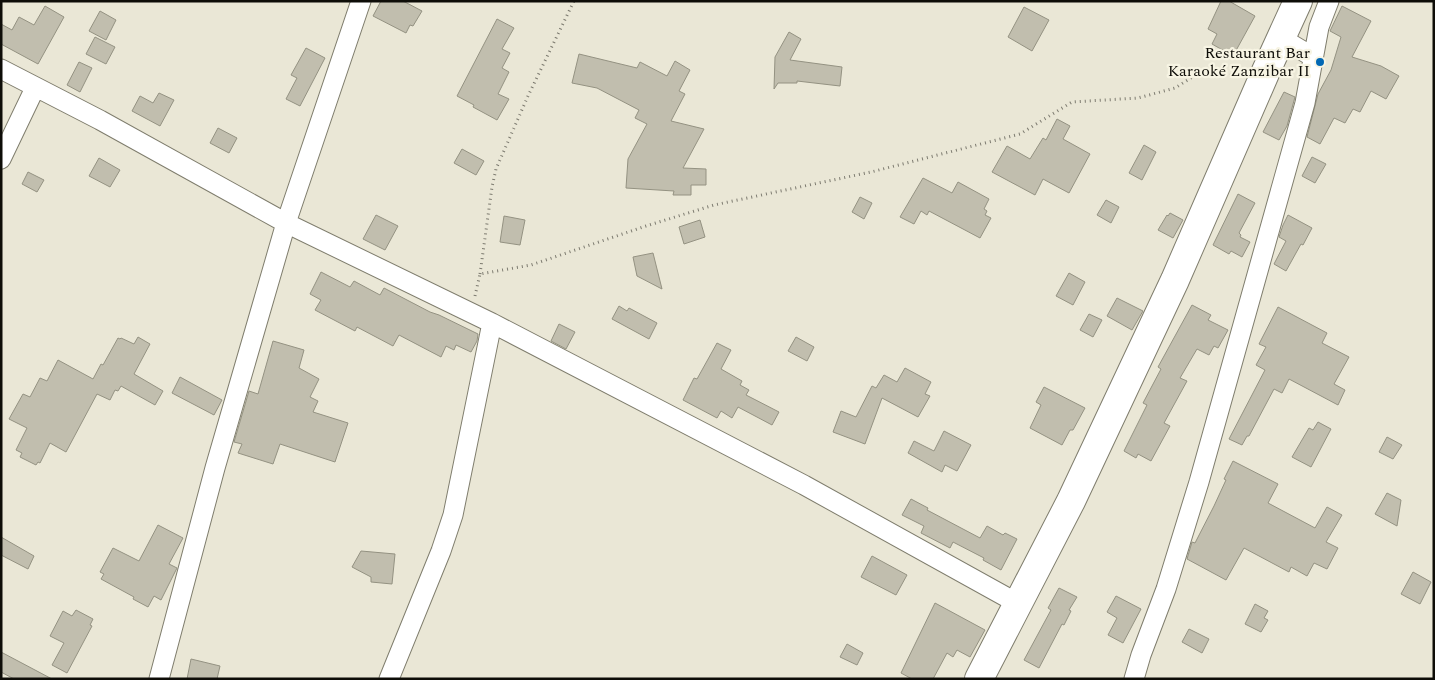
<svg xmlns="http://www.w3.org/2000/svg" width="1435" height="680" viewBox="0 0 1435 680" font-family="Spectral,serif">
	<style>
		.building { fill: #c1beae; stroke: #949282 }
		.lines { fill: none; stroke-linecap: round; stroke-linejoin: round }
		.street-casing { stroke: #7f7d6d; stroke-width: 21 }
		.secondary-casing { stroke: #7f7d6d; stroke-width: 30 }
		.path { stroke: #7d7b70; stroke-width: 3; stroke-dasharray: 1 4; stroke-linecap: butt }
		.street { stroke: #fff; stroke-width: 19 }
		.secondary { stroke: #fff; stroke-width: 28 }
		.poi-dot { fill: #0268b4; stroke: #f7f4e3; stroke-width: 2 }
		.labels { text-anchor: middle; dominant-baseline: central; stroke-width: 4.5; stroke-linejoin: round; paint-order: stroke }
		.poi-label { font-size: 16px; fill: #0e0d08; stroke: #f7f4e3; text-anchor: end }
	</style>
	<rect width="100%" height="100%" fill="#eae7d6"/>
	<!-- building -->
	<path class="building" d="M381,1H403L422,11L413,26L410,25L406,33L373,16Z
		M1221,1H1229L1255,16L1233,56L1212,44L1217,34L1208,29Z
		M45,6L64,17L38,64L1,44V24L12,30L19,17L34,25Z
		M1342,6L1371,21L1352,57L1381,66L1399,76L1386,99L1371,91L1360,112L1353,109L1345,123L1334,118L1320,144L1307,137L1318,94L1331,70L1341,37L1330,31Z
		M1024,7L1049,20L1032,51L1008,37Z
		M100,11L116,20L106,40L89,31Z
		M497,19L514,28L502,49L510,53L502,68L509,72L498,94L509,99L497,120L473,107L474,105L457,96Z
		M789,32L801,39L790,60L842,67L840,86L797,81V83H778L774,89L775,57Z
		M95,37L115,47L106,64L86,54Z
		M306,48L325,58L300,106L286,99L297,78L291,75Z
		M579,54L637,68L640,62L667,76L675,61L690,70L679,91L685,94L671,121L704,129L683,168L706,169V185H691V195H673L674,191L626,188L628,159L647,124L635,118L639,110L597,88L572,83Z
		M79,62L92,68L80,92L67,85Z
		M1284,92L1295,97L1287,126L1279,140L1263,132Z
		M159,93L174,100L160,126L132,111L140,96L153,103Z
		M1057,119L1070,126L1063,139L1090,154L1069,193L1043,179L1035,195L992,172L1007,146L1030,159L1043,138L1046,140Z
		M218,128L237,138L229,153L210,143Z
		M1144,145L1156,152L1142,180L1129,173Z
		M462,149L484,161L476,175L454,163Z
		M1312,157L1326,164L1315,183L1302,176Z
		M99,158L120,170L110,187L89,176Z
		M28,172L44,180L37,192L22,184Z
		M923,178L952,193L958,182L989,199L984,209L987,211L985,215L991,218L980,238L929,211L927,215L921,211L914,224L900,217Z
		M1238,194L1255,203L1239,233L1241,235L1240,237L1250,242L1242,257L1231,251L1229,254L1213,245Z
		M860,197L872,203L864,219L852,212Z
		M1106,200L1119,207L1111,223L1097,215Z
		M1170,213L1183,220L1173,238L1158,230L1167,215L1168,216Z
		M376,215L398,226L385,250L363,239Z
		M1288,215L1312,228L1303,245L1301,244L1286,271L1274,264L1286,241L1279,237L1283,225Z
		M504,216L525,220L520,245L500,242Z
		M700,220L705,237L684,244L679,227Z
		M653,253L662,289L637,276L633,257Z
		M321,272L350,287L354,281L380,295L384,288L430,312L439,315L478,334L477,341L471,352L456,345L454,350L446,346L441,357L399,335L393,346L357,327L355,331L315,310L321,300L310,294Z
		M1069,273L1085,282L1073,305L1056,296Z
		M1117,298L1143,311L1132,330L1107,316Z
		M1192,305L1211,315L1208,320L1228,330L1218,348L1214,346L1209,355L1197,349L1180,378L1187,381L1164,423L1170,426L1151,461L1138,454L1136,458L1124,451L1147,405L1143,403L1161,369L1158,367Z
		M619,306L627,311L629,308L657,323L649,339L612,319Z
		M1278,307L1327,333L1322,343L1349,357L1334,384L1345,390L1338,405L1289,379L1282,393L1274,389L1249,436H1247L1242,445L1229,439L1265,370L1256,365L1266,347L1259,344Z
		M1089,314L1102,320L1093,337L1080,330Z
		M559,324L575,332L566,349L551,341Z
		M138,337L150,344L134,374L163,391L155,405L121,386L118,391L115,390L110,400L97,394L66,452L50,443L40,463L38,462L36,465L20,457L22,453L16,450L27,428L9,419L23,394L30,397L40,378L47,381L58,360L93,379L101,364L103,365L118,338L120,339L121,338L134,344Z
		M796,337L814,347L807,361L788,351Z
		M273,341L304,350L299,368L319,379L310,397L318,401L313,412L348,423L335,462L280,444L273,464L238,453L242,444L234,442L249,391L258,394Z
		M717,343L731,350L721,369L742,381L740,385L749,390L746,395L779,412L772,425L738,407L732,418L721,411L717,418L683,400L694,378L697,379Z
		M905,368L931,382L925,394L930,396L918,417L882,398L865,444L833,432L841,411L856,417L872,386L876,388L884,375L897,382Z
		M180,377L222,400L214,415L172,393Z
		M1044,387L1085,408L1073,430H1070L1062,445L1030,428L1041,405L1036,402Z
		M1318,422L1331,429L1311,467L1292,457L1309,428L1313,430Z
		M944,431L971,445L957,471L945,465L942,472L908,453L914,441L934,451Z
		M1387,437L1402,445L1393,459L1379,452Z
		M1233,461L1278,484L1268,503L1315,528L1327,507L1342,515L1326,542L1338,548L1327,569L1314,563L1307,576L1291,567L1289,572L1244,548L1226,580L1187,559L1192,542L1195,543L1214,506L1226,480L1224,479Z
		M1387,493L1401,500L1397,526L1375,514Z
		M911,499L928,508L927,510L980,538L987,526L1003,535L1005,533L1017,539L1001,570L983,560L984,558L953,542L950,548L921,533L924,526L902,515Z
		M158,525L183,538L169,564L177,568L161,600L154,596L148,607L133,599L134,597L101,579L104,574L100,572L113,548L139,561Z
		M1,537L34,556L28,569L1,555Z
		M361,551L395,554L392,584L371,582V577L352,567Z
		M872,556L907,575L896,595L861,577Z
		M1413,572L1431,582L1420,604L1401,594Z
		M1059,588L1077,597L1069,610L1071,611L1064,625L1062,624L1039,668L1024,660L1051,610L1048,608Z
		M1116,596L1141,609L1123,643L1108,635L1117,618L1107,612Z
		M935,603L985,630L970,657L957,650L953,657L947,653L933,679H912L901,673Z
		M1255,604L1268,611L1264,618L1268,620L1261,632L1245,624Z
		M76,610L93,619L90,625L92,626L67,673L52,665L64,643L50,636L63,611L72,616Z
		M1189,629L1209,639L1202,653L1182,642Z
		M847,644L863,653L857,665L840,657Z
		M1,652L52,679H14L1,672Z
		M191,659L220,666L217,679H187Z"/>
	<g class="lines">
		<!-- street casing -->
		<g class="street-casing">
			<path id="street" d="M1281,38L1313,57
				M1,69L100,120L286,223L492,323L804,485L1017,603
				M1,159L35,88
				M159,679L215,468L286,223L361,1
				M389,679L441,551L453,515L492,323
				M1134,679L1141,655L1166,589L1199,482L1305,103L1319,27L1329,1"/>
		</g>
		<!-- secondary casing -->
		<g class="secondary-casing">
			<path id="secondary" d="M979,679L1071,501L1175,280L1266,71L1298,1"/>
		</g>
		<!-- path -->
		<path class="path" d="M480,274L492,187L496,169L528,96L574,1
			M475,296L480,274L531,265L646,226L714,205L871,172L1020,134L1072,102L1138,98L1175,88L1194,76L1241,75"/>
		<!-- street -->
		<use href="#street" class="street"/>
		<!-- secondary -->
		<use href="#secondary" class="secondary"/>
	</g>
	<!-- markers -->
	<circle class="poi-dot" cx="1320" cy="62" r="5"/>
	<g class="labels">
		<!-- poi labels -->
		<g class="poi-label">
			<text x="1310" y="53">Restaurant Bar<tspan x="1310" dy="18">Karaoké Zanzibar II</tspan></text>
		</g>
	</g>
	<!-- border -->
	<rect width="1435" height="680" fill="none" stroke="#0e0d08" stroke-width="5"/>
</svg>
